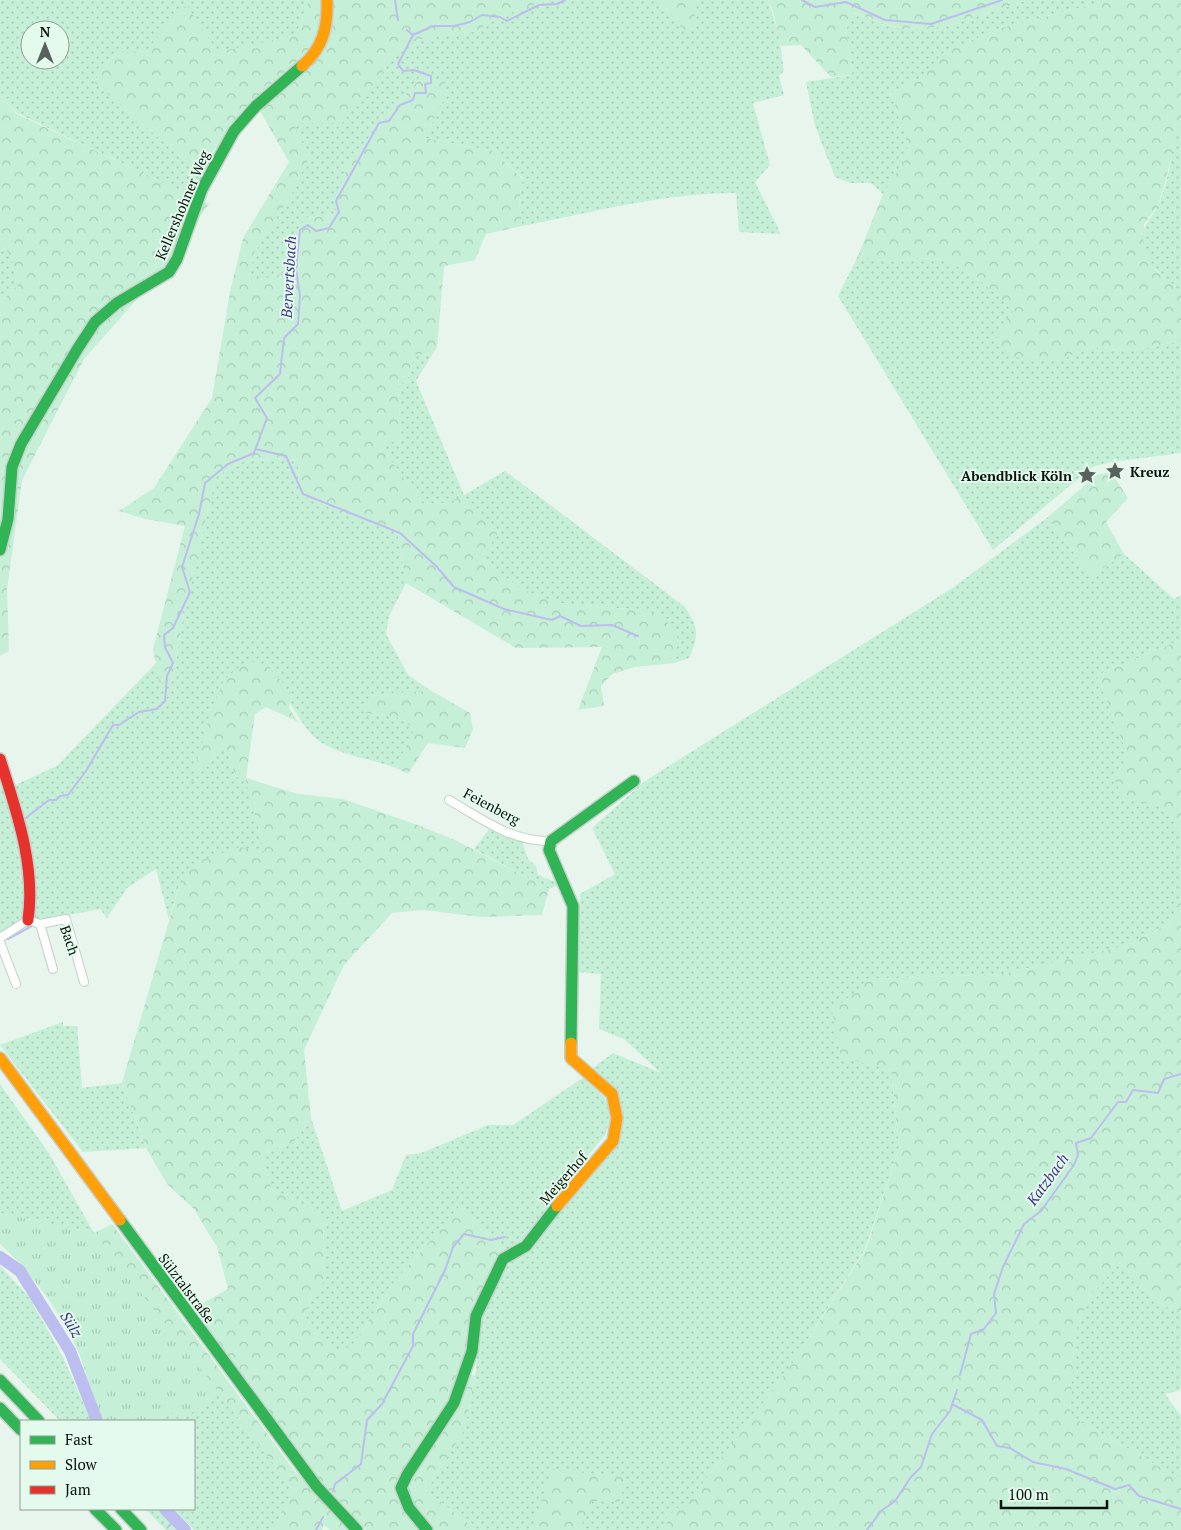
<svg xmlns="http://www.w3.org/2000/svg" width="1181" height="1530" viewBox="0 0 1181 1530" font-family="'PT Serif',serif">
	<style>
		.grass { fill: url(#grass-dots); fill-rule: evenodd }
		.forest { fill: url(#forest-crowns) }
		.park { fill: url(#park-tufts) }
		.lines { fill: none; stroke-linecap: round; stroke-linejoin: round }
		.stream { stroke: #bcbeef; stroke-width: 2 }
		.river { stroke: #bcbeef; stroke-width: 12 }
		.street-casing { stroke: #c7d1cb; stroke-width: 10 }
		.fast-casing { stroke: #c7d1cb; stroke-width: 14 }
		.slow-casing { stroke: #c7d1cb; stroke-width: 14 }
		.jam-casing { stroke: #c7d1cb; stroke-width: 14 }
		.street { stroke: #fcfefc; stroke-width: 8 }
		.fast { stroke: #30b455; stroke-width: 11 }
		.slow { stroke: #ff9f0a; stroke-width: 11 }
		.jam { stroke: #e5322d; stroke-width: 11 }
		.labels { text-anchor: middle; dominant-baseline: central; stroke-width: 4; stroke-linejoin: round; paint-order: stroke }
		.street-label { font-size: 14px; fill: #0b130e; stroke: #e3faec }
		.poi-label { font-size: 14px; font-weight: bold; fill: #0b130e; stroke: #e3faec; text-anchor: start }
		.water-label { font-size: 15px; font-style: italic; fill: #43358a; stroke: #e3faec }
	</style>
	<defs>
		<pattern id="grass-dots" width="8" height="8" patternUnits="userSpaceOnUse" patternTransform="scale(1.25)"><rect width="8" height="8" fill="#c5efd7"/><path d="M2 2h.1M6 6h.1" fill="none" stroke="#a8ccb7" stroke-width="1.8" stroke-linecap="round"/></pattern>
		<pattern id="forest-crowns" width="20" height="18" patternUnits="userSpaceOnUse" patternTransform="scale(1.25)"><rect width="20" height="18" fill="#c5efd7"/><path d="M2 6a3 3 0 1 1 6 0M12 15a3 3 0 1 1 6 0" fill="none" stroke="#a8ccb7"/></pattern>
		<pattern id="park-tufts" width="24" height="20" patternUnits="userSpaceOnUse" patternTransform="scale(1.25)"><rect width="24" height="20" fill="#c5efd7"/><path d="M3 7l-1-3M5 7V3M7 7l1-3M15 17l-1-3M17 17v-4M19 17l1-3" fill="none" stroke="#a8ccb7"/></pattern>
	</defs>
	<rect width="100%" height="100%" fill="#e8f5ed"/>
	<!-- grass -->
	<path class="grass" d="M0,0H309L296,35L218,53L186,5L146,51L116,53L94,82L203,176L195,198L17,113L0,96ZM30,30H60V60H30Z
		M550,0H659L683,30L695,0H768L779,35L784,71L779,76L784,95L753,103L770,165L755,182L781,234L739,232L736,193C664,193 593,212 522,226L519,201L523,178L493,151L425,138L447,93L423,75L348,162L333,215L304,218L288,272L249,283L254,253L296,187L293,123L383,72L396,51L418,40L476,31L503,15Z
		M1027,0H1100L1095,4L1001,28L945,52L923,77L890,93L903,125L909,154L883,194L871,183H850L835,177L815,126L806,82L853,75L846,30L853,13L901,29L944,27Z
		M1181,118V292C1167,280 1146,265 1143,245C1139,228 1151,220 1157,207C1171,180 1171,146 1181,118Z
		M0,241L11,257L18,285L0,303Z
		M858,256L894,262L916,258L947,260L981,281L1014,311L999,328L1062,359L1094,347L1129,351L1181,341V453L1112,462L1092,467L993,550L838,296Z
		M415,354L432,355L416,381L464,495L505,471L684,606C698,626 700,635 689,658L675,663L678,634L642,610L557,603L519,588L483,558L448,503L423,504L383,449L401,436L398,385L407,381Z
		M286,458L297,461L359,521L397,530L406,583L389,616L386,634L408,675L430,690L369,696L366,713L402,718L414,730L396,768C370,758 332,755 312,735C303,726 297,713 290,703L292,695L268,665L192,782L225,746L236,777L245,778L266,853L182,876L169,919L156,869L127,888L107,918L100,909L37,921L32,918L13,786L57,766L156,663L160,684L174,675L181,628L216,476L245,461Z
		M1048,517L1091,576L1124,554L1174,599L1181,595V640L1097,675L1128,756L1114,778L1165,808L1181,834V895L1171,923L1124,946L1003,974L870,979L841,1057L891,1070L899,1148L865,1249L792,1364L695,1494L667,1517L666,1530H579L592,1501L553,1470L531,1530H477L426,1491L465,1428L475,1376L483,1307L508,1265L534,1244L615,1142L622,1118L589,1071L613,1053L661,1073L624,1039L599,1029L601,974L577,972L580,894L615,874L592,828L645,781L954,587Z
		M0,784L13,816L27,889L25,912L22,920L0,934Z
		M489,829L504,836L522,841L528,859L536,866L538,875L560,884L549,889L474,849Z
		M63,1022V1026H77L82,1088L122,1083L146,1148L83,1152L0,1045Z
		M584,1077L605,1098L611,1118L605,1135L557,1194L530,1234L505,1253L459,1207L390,1287L353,1345L335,1355L303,1315L323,1282L324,1215L272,1190L261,1154L294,1142L311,1118L342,1211L392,1190L406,1155L421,1153L488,1125H513Z
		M0,1084L50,1155L94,1233L0,1213Z
		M1120,1263L1159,1303L1181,1314V1390L1165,1394L1181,1416V1479L1070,1416L1075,1332L1090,1296Z
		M0,1266L29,1297L63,1357L91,1421H60L0,1359Z
		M218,1391L293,1489L274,1530H194L174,1509H194V1421H158L171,1412L183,1420Z
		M145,1509H158L178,1530H166Z"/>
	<!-- forest -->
	<path class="forest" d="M309,0H550L503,15L476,31L418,40L396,51L383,72L342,123H293L310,155L296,187L254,253L249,283L288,272L304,218L333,215L348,162L423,75L445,81L447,93L425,138L493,151L523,179L519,201L522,226L486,234L475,260L444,266L437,347L432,355L415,354L407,381L398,385L401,436L383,449L423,504L448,503L464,495L497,534L483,558L519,588L557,603L642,610L662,616L678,634L675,663L635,667L612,674L601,686L604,706L578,710L602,647L516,648L406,583L397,530L359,521L299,494L297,461L286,458L245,461L216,476L181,628L174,675L160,685L153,649L185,526L145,519L119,511L154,488L212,398L230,292L243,238L289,162L257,106L215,149L203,176L94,82L116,53L146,51L186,5L218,52L296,35Z
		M659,0H695V26L683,30Z
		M768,0H1027L944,27L901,29L854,13L846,30L853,75L831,77L801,45L781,46L773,11Z
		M1100,0H1181V118L1164,187L1157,207L1144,224L1143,245L1156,271L1181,292V341L1129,351L1094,347L1062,359L1045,360L1011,357L996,345L999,328L1014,311L981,281L947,260L916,258L894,262L858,256L883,194L909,154L903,125L890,93L923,77L944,52L1001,28L1095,4Z
		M0,96L17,114L209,204L154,280L84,359L22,480L7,589L9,651L0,656V303L18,285L11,257L0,241Z
		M1111,472L1128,498L1106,522L1124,554L1091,576L1048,517L1097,475Z
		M1181,640V834L1165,808L1122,797L1114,778L1128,756L1097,675Z
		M246,661L268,665L292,695L289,708L298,722L266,707L255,714L246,778L298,794L343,799L415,824L457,841L549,889L542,915L481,917L423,910L392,913L344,965L304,1050L311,1118L294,1142L261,1154L272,1190L324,1215L323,1282L303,1315L335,1354L353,1345L390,1287L459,1207L505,1253L473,1305L468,1344L461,1371L475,1376L465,1429L426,1491L477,1530H366L303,1461L195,1316L198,1306L228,1289L217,1247L194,1209L167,1184L146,1148L122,1083L182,876L202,860L240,847L265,853L245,778L236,777L225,746L191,783L208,721L224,680Z
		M430,690L470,713L473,729L465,748L428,743L408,774L396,768L414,730L402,718L365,713L369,696Z
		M1181,895V1314L1159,1303L1120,1263L1090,1296L1075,1332L1070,1416L1181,1479V1530H666L667,1517L695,1494L792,1364L866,1249L899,1148L891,1070L841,1057L832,1011L870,979L1003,974L1124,946L1171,923Z
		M112,1224L293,1469L350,1530H330L324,1525L322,1530H274L293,1489L94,1233Z
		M553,1469L627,1478L619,1502L592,1501L579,1530H531Z"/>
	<!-- park -->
	<path class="park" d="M0,1213L94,1233L218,1391L183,1420L171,1412L158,1421H104C94,1407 87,1374 80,1356C64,1316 32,1273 0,1244Z"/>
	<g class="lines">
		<!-- stream -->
		<path class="stream" d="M395,0L398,20
			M802,0L815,7L846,2L885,20L931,24L1002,0
			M407,30L413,35
			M255,449L286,456L303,494L400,533L437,567L454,587L504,609L552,620L560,616L581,626L612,625L638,636
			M23,820L49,800H56L60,796L68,795L86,771L113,725H119L139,712L157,709L165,701L167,676L173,663L165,647L164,635L173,628L190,592L182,567L199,514L205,483L228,464L254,453L267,418L255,398L280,374L284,338L298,324L300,296L296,269L300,230L308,225L316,231L329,228L339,212L336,201L379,123L389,121L400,105L413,100L415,93H426L425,84L431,83V76L414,70L403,71L398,64L413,35L433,26H454L470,22L482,15L500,17L507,21L539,5L557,4L565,0
			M35,911V918
			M8,939L32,926
			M960,1375L971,1334L984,1329L996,1313L994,1294L1003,1267L1024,1224L1041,1211L1074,1165L1078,1155L1076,1143L1091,1138L1118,1102H1126L1133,1090L1158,1093L1164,1079L1181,1074
			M952,1404L982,1420L997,1446L1010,1448L1033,1462L1066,1469L1115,1489L1129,1485L1139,1496L1181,1509
			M333,1491L335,1484L361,1464L367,1420L382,1404L413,1346V1334L445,1270L453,1247L464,1234L491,1240L505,1237
			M169,1526L175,1519
			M316,1530L323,1517
			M867,1530L881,1511L895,1501L911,1477L921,1467L932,1434L950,1411L957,1390"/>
		<!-- river -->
		<path class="river" d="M0,1257L20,1271L70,1351L97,1421
			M165,1509L185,1530"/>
		<!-- street casing -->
		<g class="street-casing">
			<path id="street" d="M449,800C482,819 512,842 551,841
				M40,924L53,969
				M0,938L28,920L40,924L66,919L84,982
				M0,942L16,984"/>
		</g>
		<!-- fast casing -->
		<g class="fast-casing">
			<path id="fast" d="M0,550L8,519L12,467L21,444L78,348L95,322L117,303L169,272L177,259L202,189L234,131L256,106L302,66
				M571,1043L573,906L549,850L551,841L634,781
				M120,1220L317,1487L357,1530
				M0,1380L39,1421
				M0,1408L21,1430
				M95,1509L116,1530
				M121,1509L141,1530
				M427,1530L409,1508L401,1488L407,1475L454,1403L472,1351L476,1316L503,1259L526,1246L557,1206"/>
		</g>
		<!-- slow casing -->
		<g class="slow-casing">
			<path id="slow" d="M302,66C323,48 328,27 327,0
				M0,1058L120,1220
				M557,1206L613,1141L617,1118L612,1094L571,1058V1043"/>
		</g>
		<!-- jam casing -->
		<g class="jam-casing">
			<path id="jam" d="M0,759C16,810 36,866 28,920"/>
		</g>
		<!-- street -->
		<use href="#street" class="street"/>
		<!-- fast -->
		<use href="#fast" class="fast"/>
		<!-- slow -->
		<use href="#slow" class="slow"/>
		<!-- jam -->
		<use href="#jam" class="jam"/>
	</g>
	<!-- icons -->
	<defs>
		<g id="sight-bare" transform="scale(1.5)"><path d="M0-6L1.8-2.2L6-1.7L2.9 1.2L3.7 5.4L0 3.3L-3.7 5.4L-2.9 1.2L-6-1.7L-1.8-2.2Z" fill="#58625c" stroke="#e3faec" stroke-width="2.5" paint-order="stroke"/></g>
	</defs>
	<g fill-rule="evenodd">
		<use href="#sight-bare" x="1115" y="471"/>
		<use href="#sight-bare" x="1087" y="475"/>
	</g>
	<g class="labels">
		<!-- street labels -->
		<g class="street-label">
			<text transform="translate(182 205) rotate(-67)">Kellershohner Weg</text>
			<text transform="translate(492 806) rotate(28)">Feienberg</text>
			<text transform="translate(70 940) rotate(71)">Bach</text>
			<text transform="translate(563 1178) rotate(-49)">Meigerhof</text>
			<text transform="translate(187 1288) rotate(53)">Sülztalstraße</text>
		</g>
		<!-- poi labels -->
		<g class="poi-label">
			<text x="1130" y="471">Kreuz</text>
			<text x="1072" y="475" text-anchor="end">Abendblick Köln</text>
		</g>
		<!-- water labels -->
		<g class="water-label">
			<text transform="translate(288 277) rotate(-87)">Bervertsbach</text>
			<text transform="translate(1047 1179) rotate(-54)">Katzbach</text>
			<text transform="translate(72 1324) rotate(58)">Sülz</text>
		</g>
	</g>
	<!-- legend -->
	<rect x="20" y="1420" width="175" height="90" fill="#e3faec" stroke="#8d9e93"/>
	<rect x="30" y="1436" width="25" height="8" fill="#30b455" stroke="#8d9e93"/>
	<text x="65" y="1445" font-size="15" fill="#0b130e">Fast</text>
	<rect x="30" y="1461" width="25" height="8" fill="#ff9f0a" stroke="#8d9e93"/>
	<text x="65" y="1470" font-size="15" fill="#0b130e">Slow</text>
	<rect x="30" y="1486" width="25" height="8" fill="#e5322d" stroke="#8d9e93"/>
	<text x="65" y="1495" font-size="15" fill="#0b130e">Jam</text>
	<!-- north arrow -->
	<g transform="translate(45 45)"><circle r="24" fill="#e3faec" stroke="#8d9e93"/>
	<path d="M0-4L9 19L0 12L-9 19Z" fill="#58625c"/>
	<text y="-8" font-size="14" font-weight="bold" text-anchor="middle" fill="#0b130e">N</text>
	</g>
	<!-- scale -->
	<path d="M1001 1500v8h106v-8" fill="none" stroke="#0b130e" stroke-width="2.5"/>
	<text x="1008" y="1500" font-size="15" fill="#0b130e" stroke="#e3faec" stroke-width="4" paint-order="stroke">100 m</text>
</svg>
